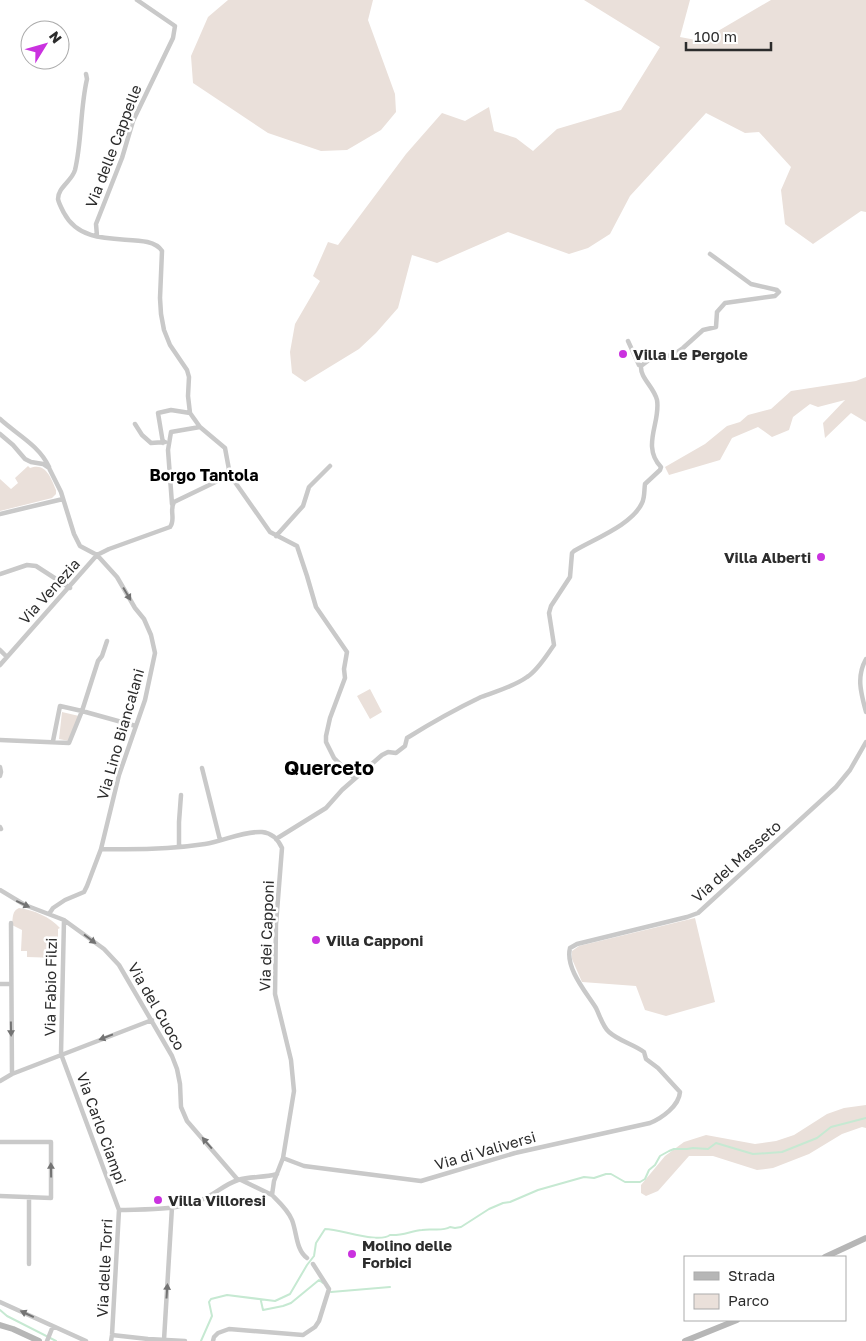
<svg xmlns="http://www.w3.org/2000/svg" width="866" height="1341" viewBox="0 0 866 1341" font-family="'Golos Text',sans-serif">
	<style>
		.green { fill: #eae0da }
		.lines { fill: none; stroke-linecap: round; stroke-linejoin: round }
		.stream { stroke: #c6e9d2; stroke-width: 2 }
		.street { stroke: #c9c9c9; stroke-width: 4.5 }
		.secondary { stroke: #b6b6b6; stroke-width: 6 }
		.oneway { fill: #737373 }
		.poi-dot { fill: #ca32df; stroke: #fff; stroke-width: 2 }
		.labels { text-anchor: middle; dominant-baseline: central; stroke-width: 5; stroke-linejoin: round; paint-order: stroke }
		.street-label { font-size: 15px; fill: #2c2c2c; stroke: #fff }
		.poi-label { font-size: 15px; font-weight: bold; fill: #2c2c2c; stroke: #fff; text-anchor: start }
		.neighbourhood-label { font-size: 16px; font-weight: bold; fill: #000; stroke: #fff }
		.district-label { font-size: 20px; font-weight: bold; fill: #000; stroke: #fff }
	</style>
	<rect width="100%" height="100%" fill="#fff"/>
	<!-- green -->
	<path class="green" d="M228,0H373L368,20L395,94L396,112L381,130L347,150L321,151L268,133L193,83L191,56L208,17Z
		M584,0H690L680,37L701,41L771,0H866V212L861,211L813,244L785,224L781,190L791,167L759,132L745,133L706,113L630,196L610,234L588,248L569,254L508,232L437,263L412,255L398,308L376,333L359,349L305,382L292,373L290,352L295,324L320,281L313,276L328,242L338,245L406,154L442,113L465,121L489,107L494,131L516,138L533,151L557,129L621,110L660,47Z
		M866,377V422L851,413L825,438L823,423L845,400L818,407L810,404L793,417L789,430L772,437L758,427L732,438L720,460L669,475L665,467L705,444L727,426L740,422L748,415L771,409L791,391L856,381Z
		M28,466L30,468C46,462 51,478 56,490V494L52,498L0,511V479L11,489L18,483L15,478Z
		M370,689L382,712L370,719L357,696Z
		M62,712L79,716L69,741L59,739Z
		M19,908C34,910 50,917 60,928L58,929V958L27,957V951H21L22,930L12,925C13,917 12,911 19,908Z
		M695,918L715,1002L666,1016L645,1010L636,986L582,982L572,959V951L579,946Z
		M866,1105V1128L862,1127L842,1134L809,1154L773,1168L757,1170L713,1156H689L658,1191L646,1196L641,1193V1185L665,1156L684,1142L706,1135L755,1144L776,1141L794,1135L827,1114L844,1108Z"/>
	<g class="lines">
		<!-- stream -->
		<path class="stream" d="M331,1292L390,1287
			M261,1301L263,1310L283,1306L291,1303L319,1280L323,1283
			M0,1310L7,1316L56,1341
			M201,1341L212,1316L209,1302L211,1299L227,1295L275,1301L290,1294L307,1265L314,1256L316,1243L325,1229C341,1229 378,1244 390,1235C402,1236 411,1231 422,1230C432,1228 442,1232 450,1227L455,1228L461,1227L489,1209L503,1203L510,1202L538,1190L584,1177L594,1178L606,1174H611L625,1182H640L645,1179L649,1170L655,1165L660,1156L669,1151L674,1149H687L693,1148L708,1149L716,1143L753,1154L782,1152L817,1138L831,1127L866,1118"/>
		<!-- street -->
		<path class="street" d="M86,74L87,79C80,109 82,141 75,170C72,181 58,187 58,199C59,204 62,209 64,213C86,255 148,228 162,251L160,298L161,314L164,330L170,345L187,370L189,377L188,396L190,413L200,427L225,448L230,475L270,532L297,546L307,576L316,607L347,652L344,669L345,678L330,718L326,736V742L334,758L354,778
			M97,236L96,224L122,158L133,121L173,38L175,26L137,0
			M628,341L639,365L641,366
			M641,366L649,360L673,355L683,348L703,330L716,327L717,312L725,303L775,296L779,292L777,290L751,284L710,254
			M0,419C16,434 39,445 49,467
			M135,424L142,435L151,443L165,442
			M0,434L13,445L25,459L31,462L43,464L49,468L61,492L74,534L80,546L97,555L117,577L135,608L144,619L151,635L155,653L145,700L119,775L101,849L87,886L84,892L65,900L53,908L49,914
			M163,443L158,413L171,410L190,413
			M172,504L168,450L171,432L200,427
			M0,514L63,499
			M276,536L303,506L309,487L330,466
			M0,574L27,565L36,566L70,588
			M107,641L102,656L98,661L82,711L136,726
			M0,650L7,657
			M866,659C856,677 861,693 866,712
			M0,665L97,555L109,549L170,527C176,520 169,510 174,502L230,475
			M0,740L69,743L82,711L60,706L53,741
			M0,767L1,772L0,776
			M202,768L220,840
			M0,827L1,829
			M276,839L326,808L342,790L382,755L388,752L396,753L405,746L407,738C431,723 456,709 481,697C497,691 513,687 527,677C538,670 546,656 554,645L549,613L551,606L570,577L572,553L574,551C594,539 632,525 642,503C645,497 644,490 645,484L660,470L661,467C641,446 661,422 657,400C654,387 640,378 641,366
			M179,847V822L181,795
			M101,849C135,850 172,849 205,844C224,841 243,831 262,832C272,833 278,839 282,848L276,924L275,994L291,1060L294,1091L283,1158L274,1181L272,1195C279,1202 288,1210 292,1220C297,1233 296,1250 307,1258
			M0,890L25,905L64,920L104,949L119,965L172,1056L177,1069L180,1084L181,1107L187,1121L238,1180
			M64,920L61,1054L119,1210L112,1335L111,1341
			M11,923L12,1074
			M0,984H11
			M0,1081L12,1074L152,1020
			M0,1142H51V1198L0,1196
			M283,1158L304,1166L421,1181L515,1153L650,1123C662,1118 679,1106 680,1092L658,1068L646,1059L644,1052C633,1044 619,1041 609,1032C603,1027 600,1016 596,1008C586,992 565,968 570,948L577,944L687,917L698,913L836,787L850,770L866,742
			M241,1180L272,1195
			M119,1210C146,1209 175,1211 201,1200C214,1195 225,1184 238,1180C251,1176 264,1178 277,1174
			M29,1264V1197
			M0,1302L86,1341
			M112,1335L148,1339L185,1341
			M303,1335L315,1327L319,1321L329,1289L313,1264
			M164,1340L172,1207
			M47,1341L53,1326
			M213,1341L214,1337L218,1333L229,1329L303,1335"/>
		<!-- secondary -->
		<path class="secondary" d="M825,1257L866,1238
			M0,1325L13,1329L39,1341
			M685,1341L737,1320"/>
	</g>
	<!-- one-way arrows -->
	<defs><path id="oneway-solid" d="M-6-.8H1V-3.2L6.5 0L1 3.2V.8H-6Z" transform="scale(1.25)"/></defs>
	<g class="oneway">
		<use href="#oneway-solid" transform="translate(127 594) rotate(59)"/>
		<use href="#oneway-solid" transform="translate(23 904) rotate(25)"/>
		<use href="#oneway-solid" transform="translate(90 939) rotate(37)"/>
		<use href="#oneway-solid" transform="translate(11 1029) rotate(89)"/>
		<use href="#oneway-solid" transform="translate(106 1037) rotate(159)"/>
		<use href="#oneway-solid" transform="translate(207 1143) rotate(-131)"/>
		<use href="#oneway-solid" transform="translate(51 1170) rotate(-91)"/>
		<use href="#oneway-solid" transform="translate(167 1291) rotate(-86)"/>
		<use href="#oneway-solid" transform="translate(27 1314) rotate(-155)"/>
	</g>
	<!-- markers -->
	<g class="poi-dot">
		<circle cx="623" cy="354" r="5"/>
		<circle cx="821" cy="557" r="5"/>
		<circle cx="316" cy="940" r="5"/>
		<circle cx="158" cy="1200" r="5"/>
		<circle cx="352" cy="1254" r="5"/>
	</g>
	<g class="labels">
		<!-- street labels -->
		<g class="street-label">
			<text transform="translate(113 146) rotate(-69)">Via delle Cappelle</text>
			<text transform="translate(49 591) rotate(-48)">Via Venezia</text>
			<text transform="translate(120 734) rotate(-74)">Via Lino Biancalani</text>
			<text transform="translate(736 861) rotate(-42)">Via del Masseto</text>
			<text transform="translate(266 936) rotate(-88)">Via dei Capponi</text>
			<text transform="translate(50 987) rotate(-89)">Via Fabio Filzi</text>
			<text transform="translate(157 1006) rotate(60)">Via del Cuoco</text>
			<text transform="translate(102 1128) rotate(70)">Via Carlo Ciampi</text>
			<text transform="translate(485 1150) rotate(-16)">Via di Valiversi</text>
			<text transform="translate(104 1268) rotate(-87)">Via delle Torri</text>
		</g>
		<!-- poi labels -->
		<g class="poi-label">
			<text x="633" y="354">Villa Le Pergole</text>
			<text x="811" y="557" text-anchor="end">Villa Alberti</text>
			<text x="326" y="940">Villa Capponi</text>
			<text x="168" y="1200">Villa Villoresi</text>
			<text x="362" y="1245">Molino delle<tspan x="362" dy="17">Forbici</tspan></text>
		</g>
		<!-- neighbourhood labels -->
		<g class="neighbourhood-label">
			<text x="204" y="475">Borgo Tantola</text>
		</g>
		<!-- district labels -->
		<g class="district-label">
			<text x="329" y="767">Querceto</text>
		</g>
	</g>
	<!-- legend -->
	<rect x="684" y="1256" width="162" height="65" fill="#ffffff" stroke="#ababab"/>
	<rect x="694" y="1272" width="25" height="8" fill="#b6b6b6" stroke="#ababab"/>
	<text x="728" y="1281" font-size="15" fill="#2c2c2c">Strada</text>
	<rect x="694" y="1294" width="25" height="15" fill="#eae0da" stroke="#ababab"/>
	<text x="728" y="1306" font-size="15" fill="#2c2c2c">Parco</text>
	<!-- north arrow -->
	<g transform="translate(45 45) rotate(53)"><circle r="24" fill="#ffffff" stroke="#ababab"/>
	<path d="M0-4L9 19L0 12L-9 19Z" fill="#ca32df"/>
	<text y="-8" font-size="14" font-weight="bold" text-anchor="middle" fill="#2c2c2c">N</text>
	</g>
	<!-- scale -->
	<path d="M686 42v8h85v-8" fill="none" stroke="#2c2c2c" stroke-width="2.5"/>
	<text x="694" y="42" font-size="15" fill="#2c2c2c" stroke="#ffffff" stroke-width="4" paint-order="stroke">100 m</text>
</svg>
